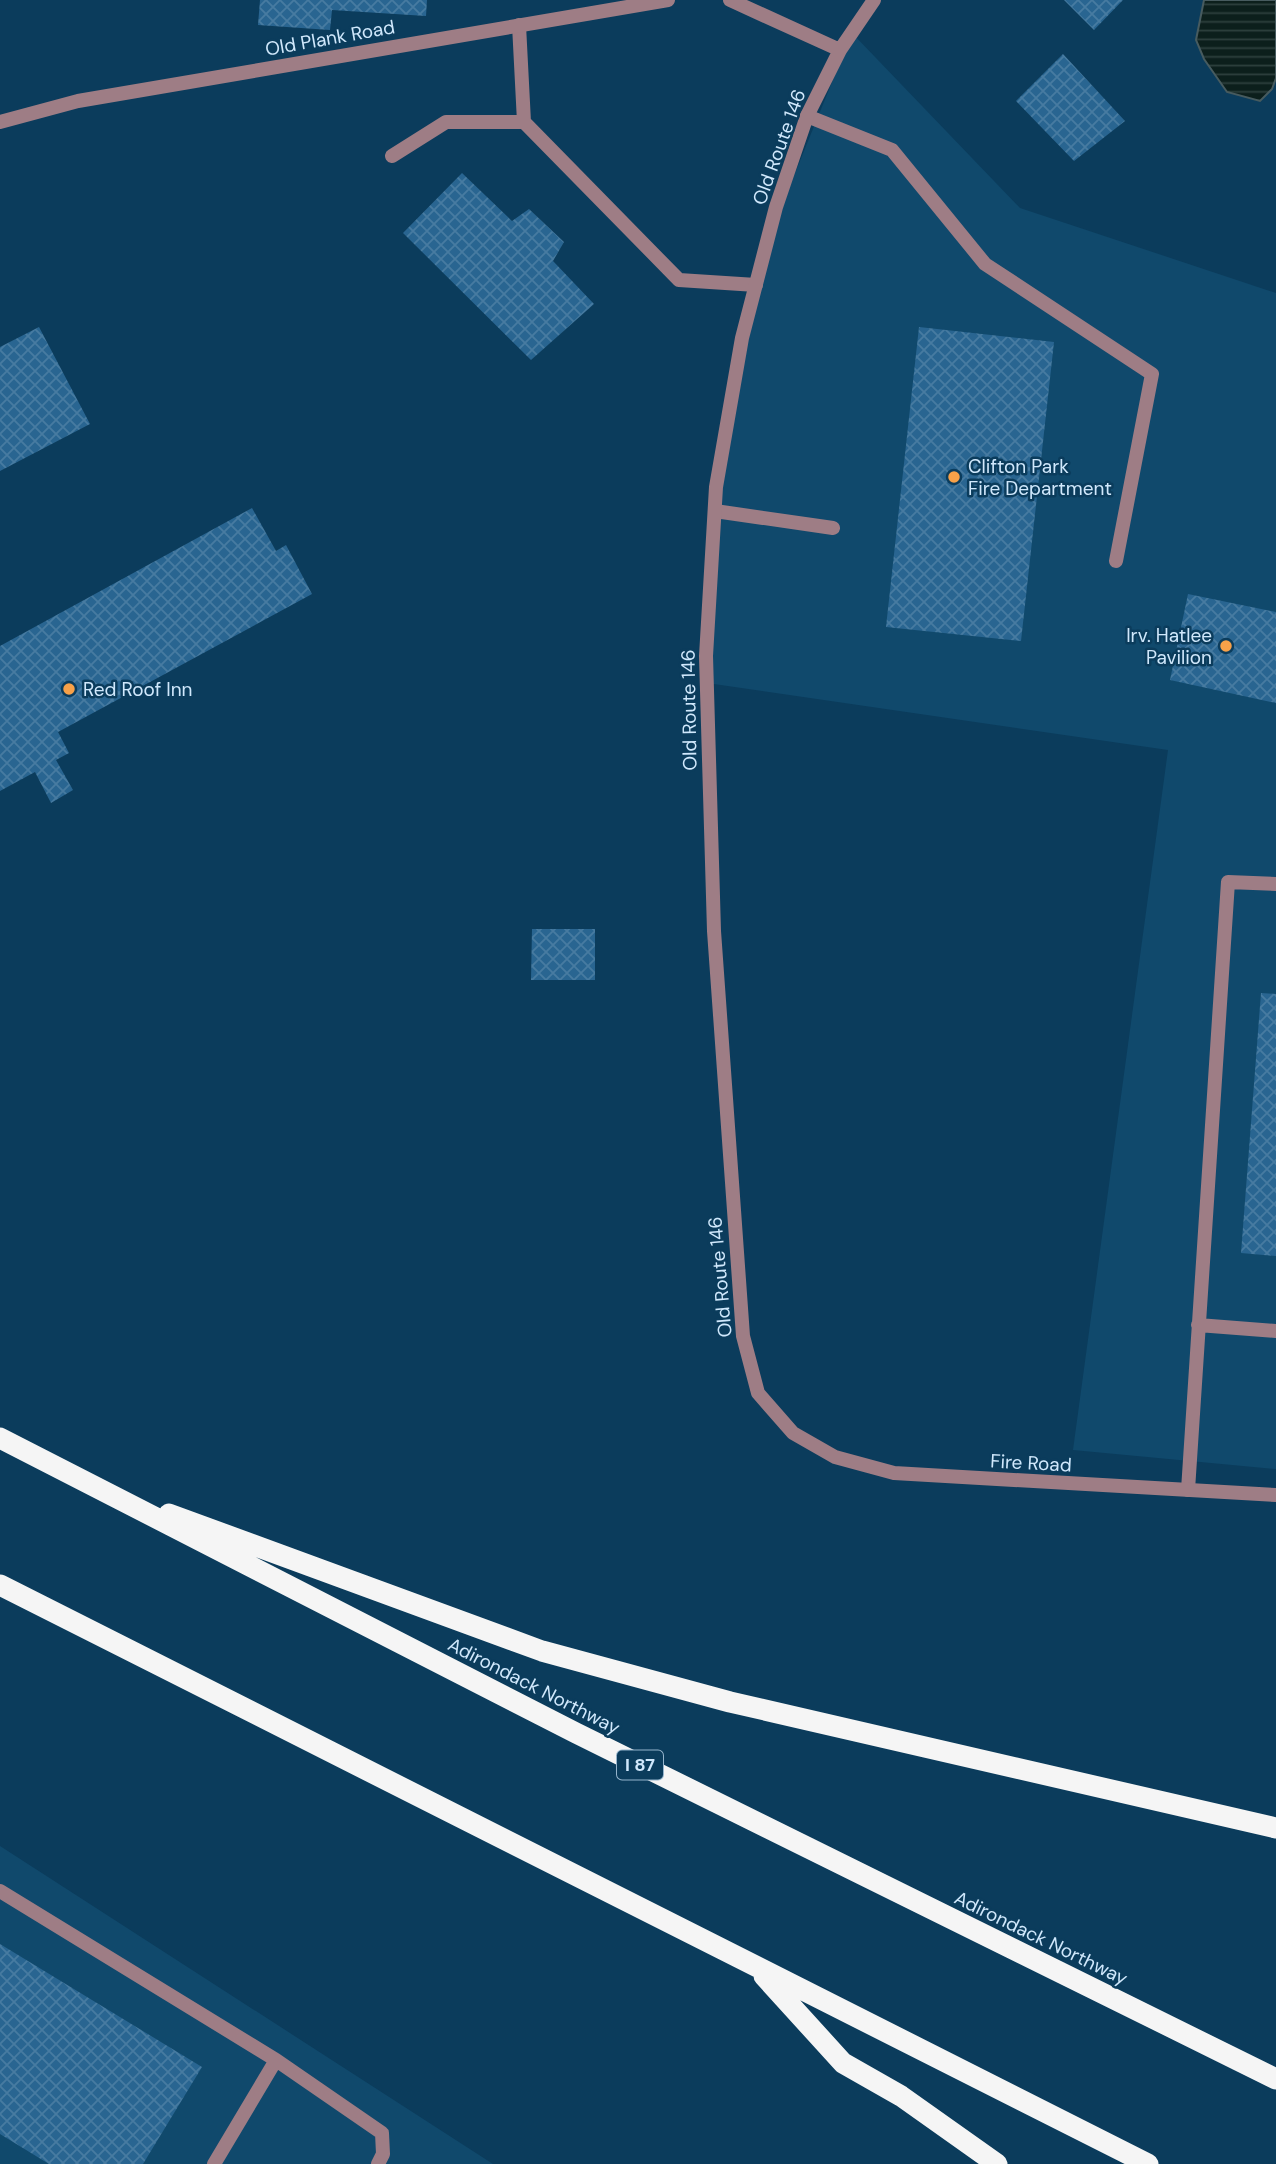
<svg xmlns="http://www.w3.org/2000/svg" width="1276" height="2164" viewBox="0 0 1276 2164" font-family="'DM Sans',sans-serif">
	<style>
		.built { fill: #10496c }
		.water { fill: url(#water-rules); stroke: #475b5f; stroke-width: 2 }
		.building { fill: url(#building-cross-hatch) }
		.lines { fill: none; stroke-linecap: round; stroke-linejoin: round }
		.lane { stroke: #9e7d85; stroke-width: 14 }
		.street { stroke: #9e7d85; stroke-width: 14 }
		.highway { stroke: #f5f5f5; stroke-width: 21 }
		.poi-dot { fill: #f7a149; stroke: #0b3c5c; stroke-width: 2.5 }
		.labels { text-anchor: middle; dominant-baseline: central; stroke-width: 5; stroke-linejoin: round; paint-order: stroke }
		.shield { fill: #0b3c5c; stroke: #95b4cc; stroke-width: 2 }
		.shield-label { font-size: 18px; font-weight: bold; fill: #d0e8fc }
		.street-label { font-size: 19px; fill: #d0e8fc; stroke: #0b3c5c }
		.poi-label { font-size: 19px; fill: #d0e8fc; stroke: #0b3c5c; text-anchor: start }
	</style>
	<defs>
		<pattern id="water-rules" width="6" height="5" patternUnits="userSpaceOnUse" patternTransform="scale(1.75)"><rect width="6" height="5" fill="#0c1f1c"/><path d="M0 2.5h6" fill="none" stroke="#2e403e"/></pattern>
		<pattern id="building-cross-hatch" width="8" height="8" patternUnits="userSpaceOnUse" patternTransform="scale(1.75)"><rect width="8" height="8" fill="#296591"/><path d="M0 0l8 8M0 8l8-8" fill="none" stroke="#477ba1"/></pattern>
	</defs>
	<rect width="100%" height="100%" fill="#0b3c5c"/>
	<!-- built -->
	<path class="built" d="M852,33L1020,208L1276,293V1469L1073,1450L1168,750L707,683L725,436L767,242Z
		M0,1846L493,2164H0Z"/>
	<!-- water -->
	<path class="water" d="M1204,0H1276V78L1272,89L1260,101L1227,92L1204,59L1196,40Z"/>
	<!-- building -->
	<path class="building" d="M260,0H427L426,16L332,10L330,30L258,25Z
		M1064,0H1123L1094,30Z
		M1063,54L1125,121L1074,161L1016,101Z
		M462,173L512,221L529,209L564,242L553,261L594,304L531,360L403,233Z
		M39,327L90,424L0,471V347Z
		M919,327L1054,342L1021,641L886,627Z
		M252,508L276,551L286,545L312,594L58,732L69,753L56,760L73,790L51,803L35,772L0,791V646Z
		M1188,594L1276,612V703L1170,680Z
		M532,929H595V980H531Z
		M1261,993L1276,994V1256L1241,1253Z
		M0,1944L202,2067L143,2164H49L0,2134Z"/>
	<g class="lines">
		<!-- lane -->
		<path class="lane" d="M519,25L524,122L679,280L756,285
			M807,116L892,150L985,264L1152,374L1116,561
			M392,156L446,122H524
			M715,511L833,528
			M1198,1325L1276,1331
			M1188,1490L1228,882L1276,884
			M0,1891L276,2060
			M214,2164L276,2060L382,2133L383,2154L378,2164"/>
		<!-- street -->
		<path class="street" d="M730,0L840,50
			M874,0L840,50L807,116L776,207L742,338L716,487L706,656L714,931L743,1336L758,1393L793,1433L835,1457L894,1473L1276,1495
			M0,122L78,101L668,0"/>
		<!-- highway -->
		<path class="highway" d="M0,1438L576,1733L1276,2079
			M169,1514L542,1651L730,1702L1276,1828
			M0,1585L1148,2164
			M764,1976L843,2063L901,2096L997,2164"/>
	</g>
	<!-- markers -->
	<g class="poi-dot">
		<circle cx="954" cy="477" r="7"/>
		<circle cx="1226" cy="646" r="7"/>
		<circle cx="69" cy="689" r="7"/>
	</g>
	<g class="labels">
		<!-- shield labels -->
		<rect class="shield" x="617" y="1750.5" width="46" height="29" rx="5"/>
		<g class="shield-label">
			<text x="640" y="1765">I 87</text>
		</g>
		<!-- street labels -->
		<g class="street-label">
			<text transform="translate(330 38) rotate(-10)">Old Plank Road</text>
			<text transform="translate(779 147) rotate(-70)">Old Route 146</text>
			<text transform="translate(689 710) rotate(-91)">Old Route 146</text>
			<text transform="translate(720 1277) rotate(-95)">Old Route 146</text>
			<text transform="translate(1031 1463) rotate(3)">Fire Road</text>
			<text transform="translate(534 1686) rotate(27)">Adirondack Northway</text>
			<text transform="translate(1041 1938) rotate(26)">Adirondack Northway</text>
		</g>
		<!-- poi labels -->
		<g class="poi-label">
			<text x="968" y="466">Clifton Park<tspan x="968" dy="22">Fire Department</tspan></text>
			<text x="1212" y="635" text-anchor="end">Irv. Hatlee<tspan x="1212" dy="22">Pavilion</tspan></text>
			<text x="83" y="689">Red Roof Inn</text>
		</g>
	</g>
</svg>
